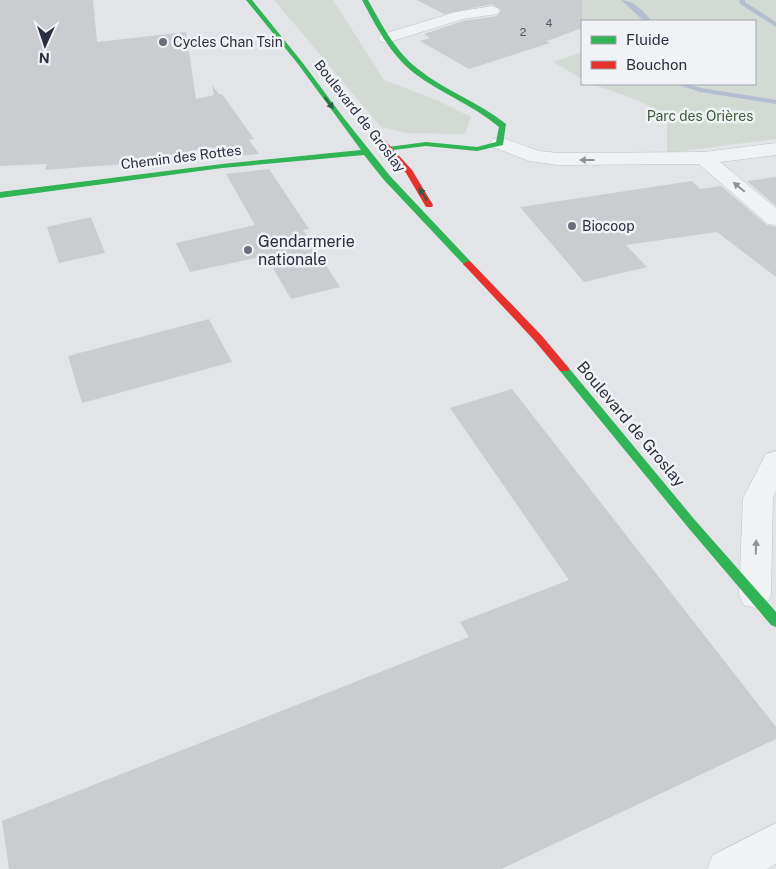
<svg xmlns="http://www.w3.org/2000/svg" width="776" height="869" viewBox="0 0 776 869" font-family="'Public Sans',sans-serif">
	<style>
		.green { fill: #d2dad3 }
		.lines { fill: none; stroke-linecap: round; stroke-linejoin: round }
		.stream { fill: #b3bed0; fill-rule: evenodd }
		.building { fill: #cbcccf }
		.street-casing { stroke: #c1c2c5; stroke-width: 1 }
		.street { fill: #f1f2f4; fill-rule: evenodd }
		.fast { fill: #30b455; fill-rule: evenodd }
		.jam { fill: #e5322d; fill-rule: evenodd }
		.oneway { fill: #2c5e47 }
		.oneway2 { fill: #8e909a }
		.poi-dot { fill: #6b6e7a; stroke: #f0f2f6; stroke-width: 2 }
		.labels { text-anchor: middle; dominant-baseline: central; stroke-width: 5; stroke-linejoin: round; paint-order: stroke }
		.far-number-label { font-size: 11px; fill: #535764 }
		.far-poi-label { font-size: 14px; fill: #2a2f3f; stroke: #f0f2f6; text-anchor: start }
		.far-street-label { font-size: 14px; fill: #2a2f3f; stroke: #f0f2f6 }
		.far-park-label { font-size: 14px; fill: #3b5a38; stroke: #f0f2f6 }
		.poi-label { font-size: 16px; fill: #2a2f3f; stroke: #f0f2f6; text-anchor: start }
		.street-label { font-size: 16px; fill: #2a2f3f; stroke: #f0f2f6 }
	</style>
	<rect width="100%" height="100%" fill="#e3e4e7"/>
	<!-- green -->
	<path class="green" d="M274,0H333L384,80L437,100L471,117L465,134L406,133L381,127Z
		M575,0H776V139L667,153V115L637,100L592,84H755V21H582V24L549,9Z
		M582,52V79L553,62Z"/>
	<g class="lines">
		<!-- stream -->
		<path class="stream" d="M621,0C634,0 643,11 652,21H644Z
			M739,0H745V2L776,22V27L740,4Z
			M676,84H688L701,88L776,100V104L700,92Z"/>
	</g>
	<!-- building -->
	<path class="building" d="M0,0H93L97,42L186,32L196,99L214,95L212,85L219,94H222L254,139L249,140L259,154L217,158L211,147L124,164L45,170L47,164L0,166Z
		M417,0H582V28L547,41L550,43L469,69L420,41L430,38L424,34L463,21L497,16L501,10L492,4L444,14Z
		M269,169L309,229L303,230L340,287L291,299L266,256L190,272L176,243L255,225L226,174Z
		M776,177V206L747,181Z
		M692,181L700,189L721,186L767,225L776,227V277L717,232L626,245L647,267L584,282L520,207Z
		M91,217L105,253L59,263L47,227Z
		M209,319L232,362L82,403L68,356Z
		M512,389L776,727V739L501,869H9L2,821L469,637L460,622L569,580L450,408Z"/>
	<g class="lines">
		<!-- street casing -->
		<g class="street-casing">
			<path id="street" d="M492,6L497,8L500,11L497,14L463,19L386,43L380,41L378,38L380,35L456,12Z
				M500,137L539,151L558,153L704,152L776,143V155L720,162L776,208V225L768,224L699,164L558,165L529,161L493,147L490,143L493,139Z
				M776,451V491L773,498L771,595L766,605L755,608L744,605L739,595L743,498L766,454Z
				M776,823V864L767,869H707L713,855Z"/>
		</g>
		<!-- street -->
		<use href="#street" class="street"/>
		<!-- fast -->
		<path class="fast" d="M246,0H252L302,62L343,117L390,176L471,262V266H465L384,180L364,155L222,168L0,198V192L222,164L361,150L298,64Z
			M362,0H368C382,25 395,51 418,69C445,91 479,102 506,124L503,145L477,151L426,146L385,151V147H388L426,142L477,147L496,142L499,127C473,105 440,93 414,73C390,54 376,26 362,0Z
			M564,365L568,367L694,519L776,612V627L771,625L686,525L560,371L559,369L560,367Z"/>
		<!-- jam -->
		<path class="jam" d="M375,136H381L412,170L433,205L432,207H426L406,173L375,140Z
			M468,261L471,262L542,336L568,367L569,369L568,371H560L534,340L465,266L463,264Z"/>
	</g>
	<!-- one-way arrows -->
	<defs><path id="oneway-solid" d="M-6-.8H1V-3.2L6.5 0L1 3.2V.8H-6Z" transform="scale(1.25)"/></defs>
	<g class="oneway">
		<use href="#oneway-solid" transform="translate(329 103) rotate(54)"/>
		<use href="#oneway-solid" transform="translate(423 194) rotate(-122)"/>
	</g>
	<g class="oneway2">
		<use href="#oneway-solid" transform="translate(587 160) rotate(-180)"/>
		<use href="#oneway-solid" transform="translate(739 187) rotate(-140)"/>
		<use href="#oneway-solid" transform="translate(756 547) rotate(-88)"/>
	</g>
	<!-- markers -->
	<g class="poi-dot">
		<circle cx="163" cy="42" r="5"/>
		<circle cx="572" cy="226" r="5"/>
		<circle cx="248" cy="250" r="5"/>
	</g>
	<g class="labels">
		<!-- far-number labels -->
		<g class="far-number-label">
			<text x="549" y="23">4</text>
			<text x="523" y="32">2</text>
		</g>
		<!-- far-poi labels -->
		<g class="far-poi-label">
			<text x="173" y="42">Cycles Chan Tsin</text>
			<text x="582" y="226">Biocoop</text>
		</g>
		<!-- far-street labels -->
		<g class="far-street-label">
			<text transform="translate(360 116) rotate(52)">Boulevard de Groslay</text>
			<text transform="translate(181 157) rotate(-7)">Chemin des Rottes</text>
		</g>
		<!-- far-park labels -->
		<g class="far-park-label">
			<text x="700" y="116">Parc des Orières</text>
		</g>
		<!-- poi labels -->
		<g class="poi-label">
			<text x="258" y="241">Gendarmerie<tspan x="258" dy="18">nationale</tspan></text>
		</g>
		<!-- street labels -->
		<g class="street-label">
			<text transform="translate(631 424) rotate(50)">Boulevard de Groslay</text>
		</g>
	</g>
	<!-- legend -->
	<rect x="581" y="20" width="175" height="65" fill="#f0f2f6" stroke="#a1a4ad"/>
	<rect x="591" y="36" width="25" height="8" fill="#30b455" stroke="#a1a4ad"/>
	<text x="626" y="45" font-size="15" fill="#2a2f3f">Fluide</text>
	<rect x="591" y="61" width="25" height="8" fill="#e5322d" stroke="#a1a4ad"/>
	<text x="626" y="70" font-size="15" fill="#2a2f3f">Bouchon</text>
	<!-- north arrow -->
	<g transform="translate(45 45) rotate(183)" stroke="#f0f2f6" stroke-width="4" paint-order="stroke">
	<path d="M0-4L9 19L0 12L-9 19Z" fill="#2a2f3f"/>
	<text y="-8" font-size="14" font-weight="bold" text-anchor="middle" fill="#2a2f3f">N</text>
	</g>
</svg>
